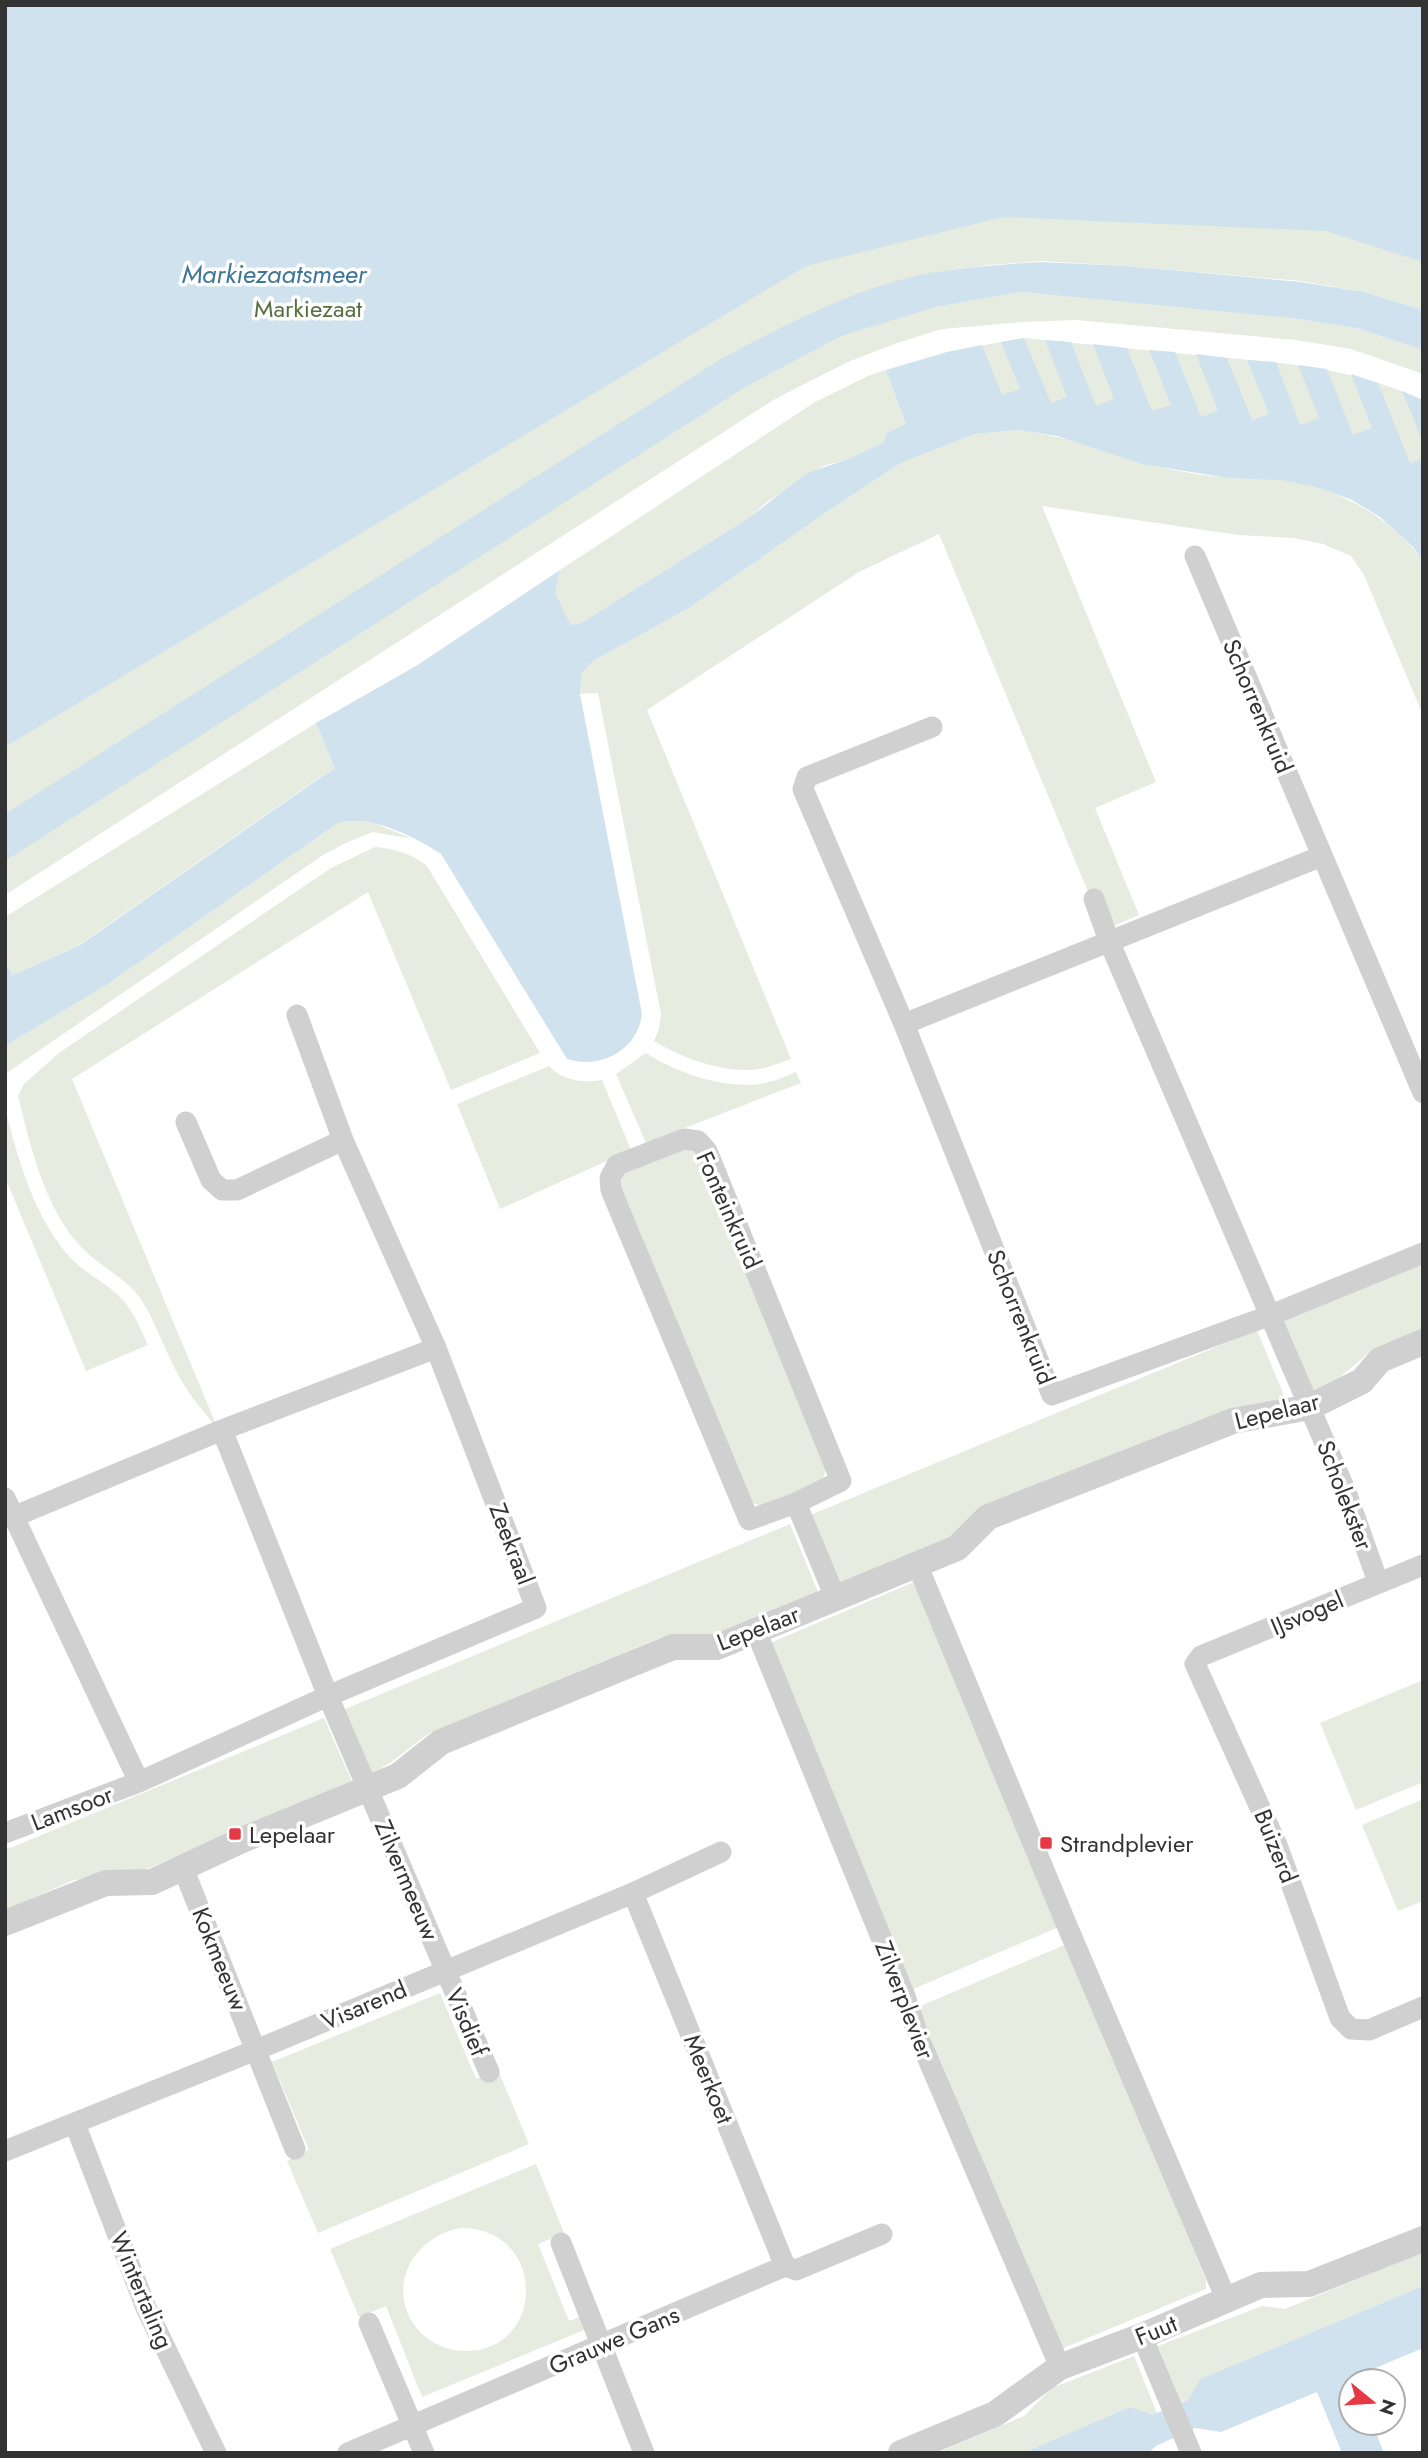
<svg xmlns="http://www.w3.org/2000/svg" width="1428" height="2458" viewBox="0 0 1428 2458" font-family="Jost,sans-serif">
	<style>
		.green { fill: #e6ecdf; fill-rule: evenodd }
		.water { fill: #cfe2ee }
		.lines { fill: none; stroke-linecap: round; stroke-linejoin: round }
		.minor { stroke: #d0d0d0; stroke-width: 21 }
		.tertiary { stroke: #d0d0d0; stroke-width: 26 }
		.poi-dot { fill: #e63946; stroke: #fff; stroke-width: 2.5 }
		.labels { text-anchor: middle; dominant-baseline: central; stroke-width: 7; stroke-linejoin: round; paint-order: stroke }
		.park-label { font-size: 24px; fill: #56703f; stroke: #fff }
		.street-label { font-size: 24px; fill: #333; stroke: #fff }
		.poi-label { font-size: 24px; fill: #333; stroke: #fff; text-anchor: start }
		.water-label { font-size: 26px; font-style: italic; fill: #3f7597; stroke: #fff }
	</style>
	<rect width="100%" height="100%" fill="#fff"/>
	<!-- green -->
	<path class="green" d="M5,5H1423V310L1364,292L1301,281L1127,266L1041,261L988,265L937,272L851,332L936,307L1021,292L1298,319L1356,328L1423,350V374L1351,349L1296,340L1076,320L1023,322L942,329L894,344L848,362L775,399L5,895Z
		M1024,338C1085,344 1145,350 1205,356C1284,363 1349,367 1423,400V467L996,399L947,352Z
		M886,370L906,424L886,433L884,442L848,459L823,466L767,502L750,517L581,623L571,625L554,593L560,570L815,402L870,375Z
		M1018,430C1047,434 1073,440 1101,449C1116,454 1131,461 1146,464C1174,470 1202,476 1230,478C1248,479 1266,478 1283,480C1340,489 1387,515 1423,560V715L1364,575L1351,556L1323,544L1293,538L1238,535L1042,506L1156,782L1095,808L1139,915L1104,930L939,534L859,572L647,710L791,1059C782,1062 774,1065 765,1068C729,1076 684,1059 654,1041L659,1029L661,1014L598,693L580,694L582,673L593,661L689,608L831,509L901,463L975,434Z
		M316,723L335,769L320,777L79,945L13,975L5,963V917Z
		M351,819L376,824L413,839L373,832L350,841L323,855L5,1074V1046L108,984L338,823Z
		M375,847C395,849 411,853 427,866L540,1053L451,1090L368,892L72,1079L215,1422L213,1423C203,1411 192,1398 184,1385C167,1358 158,1326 141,1299C125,1277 99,1266 81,1247C45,1209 30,1145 18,1096L24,1084L59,1053L331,868Z
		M646,1053C679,1074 725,1090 765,1083C776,1081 786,1076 796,1072L801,1083L646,1143L616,1074Z
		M549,1066C563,1081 582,1083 602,1080L631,1150L500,1209L457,1104Z
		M5,1108C18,1159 33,1214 68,1255C83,1273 106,1282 122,1299C134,1312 141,1330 148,1345L86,1371L5,1177Z
		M685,1147L702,1157L827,1465L822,1483L765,1507L747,1501L619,1189L624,1171Z
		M1423,1260V1329L1371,1351L1333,1383L1305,1395L1275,1322Z
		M1257,1330L1287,1403L839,1589L808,1516Z
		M790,1524L820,1597L715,1640L685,1637H662L430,1733C410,1746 394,1763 372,1773L345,1709Z
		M914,1582L1061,1926L911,1990L770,1643Z
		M1423,1680V1782L1356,1810L1320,1723Z
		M324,1718L352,1782L140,1872L74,1880L5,1910V1850Z
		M1423,1799V1901L1398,1911L1362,1825Z
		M1067,1944L1206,2280V2289L1061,2349L918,2007Z
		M440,1993L476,2079L498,2070L529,2144L318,2233L287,2161L309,2150L272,2062Z
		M536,2164L564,2233L538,2244L569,2321L582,2316L589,2328L422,2397L386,2306L359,2317L330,2249ZM461,2228C548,2228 546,2352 465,2351C448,2351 433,2344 421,2333C383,2293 410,2237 461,2228Z
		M1423,2252V2286L1200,2379L1188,2400L1181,2402L1158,2346L1262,2306L1285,2309Z
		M1134,2356L1157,2413L1153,2414L1130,2407L1023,2453H937L1024,2416L1052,2388Z"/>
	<!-- water -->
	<path class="water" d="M5,5H1423V262L1326,231L1003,217L806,266L5,747Z
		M1041,262L1127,266L1301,282L1364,292L1423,310V350L1356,328L1298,319L1021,292L936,307L841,336L745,387L5,861V814L721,359C785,325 857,287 929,273C966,267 1004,264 1041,262Z
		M1024,338L1051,403L1067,397L1045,340L1071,342L1096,406L1114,399L1093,344L1127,348L1152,411L1171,405L1149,350L1175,352L1201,417L1218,411L1196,354L1227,358L1252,420L1269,414L1247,360L1276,362L1300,425L1319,418L1298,365L1327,369L1353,435L1372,428L1351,374L1378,383L1410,463L1423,459V560L1413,547L1380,517L1350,499L1315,487L1281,480L1228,478L1142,464L1057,436L1018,430L975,434L901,463L831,509L689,608L593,661L582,673L580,694L642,1014C638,1050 600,1070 567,1059L441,854C417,837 366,813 338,823L108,984L5,1046V963L13,975L80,945L321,777L335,769L316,723L416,666L560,570L555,593L571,625L581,623L750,517L807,473L848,459L884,442L886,433L906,424L886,370L947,352L982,345L1002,395L1020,389L1001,342Z
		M1402,391L1423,400V442Z
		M1423,2286V2348L1354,2377L1355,2381H1351V2423H1372L1384,2453H1342L1317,2392L1221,2432L1195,2428L1156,2446L1148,2453H1023L1130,2407L1152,2414L1157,2413L1188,2400L1200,2379Z"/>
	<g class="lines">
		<!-- minor -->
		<path class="minor" d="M1195,556L1423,1093
			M932,727L807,777L803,789L904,1024L1052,1395L1271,1315L1423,1253
			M1094,899L1109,941L1346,1492L1378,1582
			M904,1024L1322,856
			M186,1122L211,1180L222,1190H237L343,1140
			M222,1430L328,1696L489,2072
			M5,1498L139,1782L328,1696L536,1608L436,1348L343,1140L297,1015
			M796,1503L749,1520L611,1190L610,1178L617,1165L684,1139L698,1141L707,1151L841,1481L796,1503L835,1597
			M13,1517L222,1430L436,1348
			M917,1564L1068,1928L1227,2301
			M1423,1565L1201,1656L1195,1664L1277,1845L1340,2018L1351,2029L1369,2030L1423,2007
			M756,1631L905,1996L919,2038L1060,2367
			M5,1833L139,1782
			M183,1868L295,2149
			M633,1893L785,2266
			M75,2124L146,2308L216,2453
			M5,2151L256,2050L633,1893L721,1852
			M561,2243L644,2453
			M369,2323L424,2453
			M1142,2336L1191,2453
			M348,2453L785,2266L796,2270L882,2234"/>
		<!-- tertiary -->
		<path class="tertiary" d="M5,1923L106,1883L152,1882L240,1841L398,1776L441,1742L673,1647H717L957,1548L988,1517L1233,1421L1310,1407L1362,1381L1380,1360L1423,1342
			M901,2453L995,2414L1060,2367L1142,2336L1261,2285L1309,2284L1423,2239"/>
	</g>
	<!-- markers -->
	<g class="poi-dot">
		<rect x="228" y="1827" width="14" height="14" rx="3.5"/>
		<rect x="1039" y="1836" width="14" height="14" rx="3.5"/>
	</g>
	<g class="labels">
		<!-- park labels -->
		<g class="park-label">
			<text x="308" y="308">Markiezaat</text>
		</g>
		<!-- street labels -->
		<g class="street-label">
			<text transform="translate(1258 706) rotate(67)">Schorrenkruid</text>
			<text transform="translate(729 1210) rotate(66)">Fonteinkruid</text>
			<text transform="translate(1021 1317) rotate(68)">Schorrenkruid</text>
			<text transform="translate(1277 1411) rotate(-14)">Lepelaar</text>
			<text transform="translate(1345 1495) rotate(69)">Scholekster</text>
			<text transform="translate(512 1544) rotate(69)">Zeekraal</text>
			<text transform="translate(1307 1613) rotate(-23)">IJsvogel</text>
			<text transform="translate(758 1628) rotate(-21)">Lepelaar</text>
			<text transform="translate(72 1808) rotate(-21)">Lamsoor</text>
			<text transform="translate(1276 1846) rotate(68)">Buizerd</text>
			<text transform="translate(407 1880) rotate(67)">Zilvermeeuw</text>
			<text transform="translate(220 1959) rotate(68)">Kokmeeuw</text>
			<text transform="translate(905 2000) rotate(69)">Zilverplevier</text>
			<text transform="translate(364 2005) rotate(-23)">Visarend</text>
			<text transform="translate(467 2022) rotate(67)">Visdief</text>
			<text transform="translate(709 2079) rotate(68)">Meerkoet</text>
			<text transform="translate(142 2290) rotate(67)">Wintertaling</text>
			<text transform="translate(1156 2330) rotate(-22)">Fuut</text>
			<text transform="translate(614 2340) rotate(-23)">Grauwe Gans</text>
		</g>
		<!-- poi labels -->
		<g class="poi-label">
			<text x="249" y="1834">Lepelaar</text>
			<text x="1060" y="1843">Strandplevier</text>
		</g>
		<!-- water labels -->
		<g class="water-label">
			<text x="274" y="274">Markiezaatsmeer</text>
		</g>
	</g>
	<!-- border -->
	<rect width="1428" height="2458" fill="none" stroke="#333333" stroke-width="14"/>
	<!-- north arrow -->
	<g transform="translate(1372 2402) rotate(108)"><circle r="33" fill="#ffffff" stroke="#adadad" stroke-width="2"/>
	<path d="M0-5L12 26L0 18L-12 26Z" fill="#e63946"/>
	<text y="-10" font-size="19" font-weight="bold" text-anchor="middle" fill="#333333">N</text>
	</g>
</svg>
